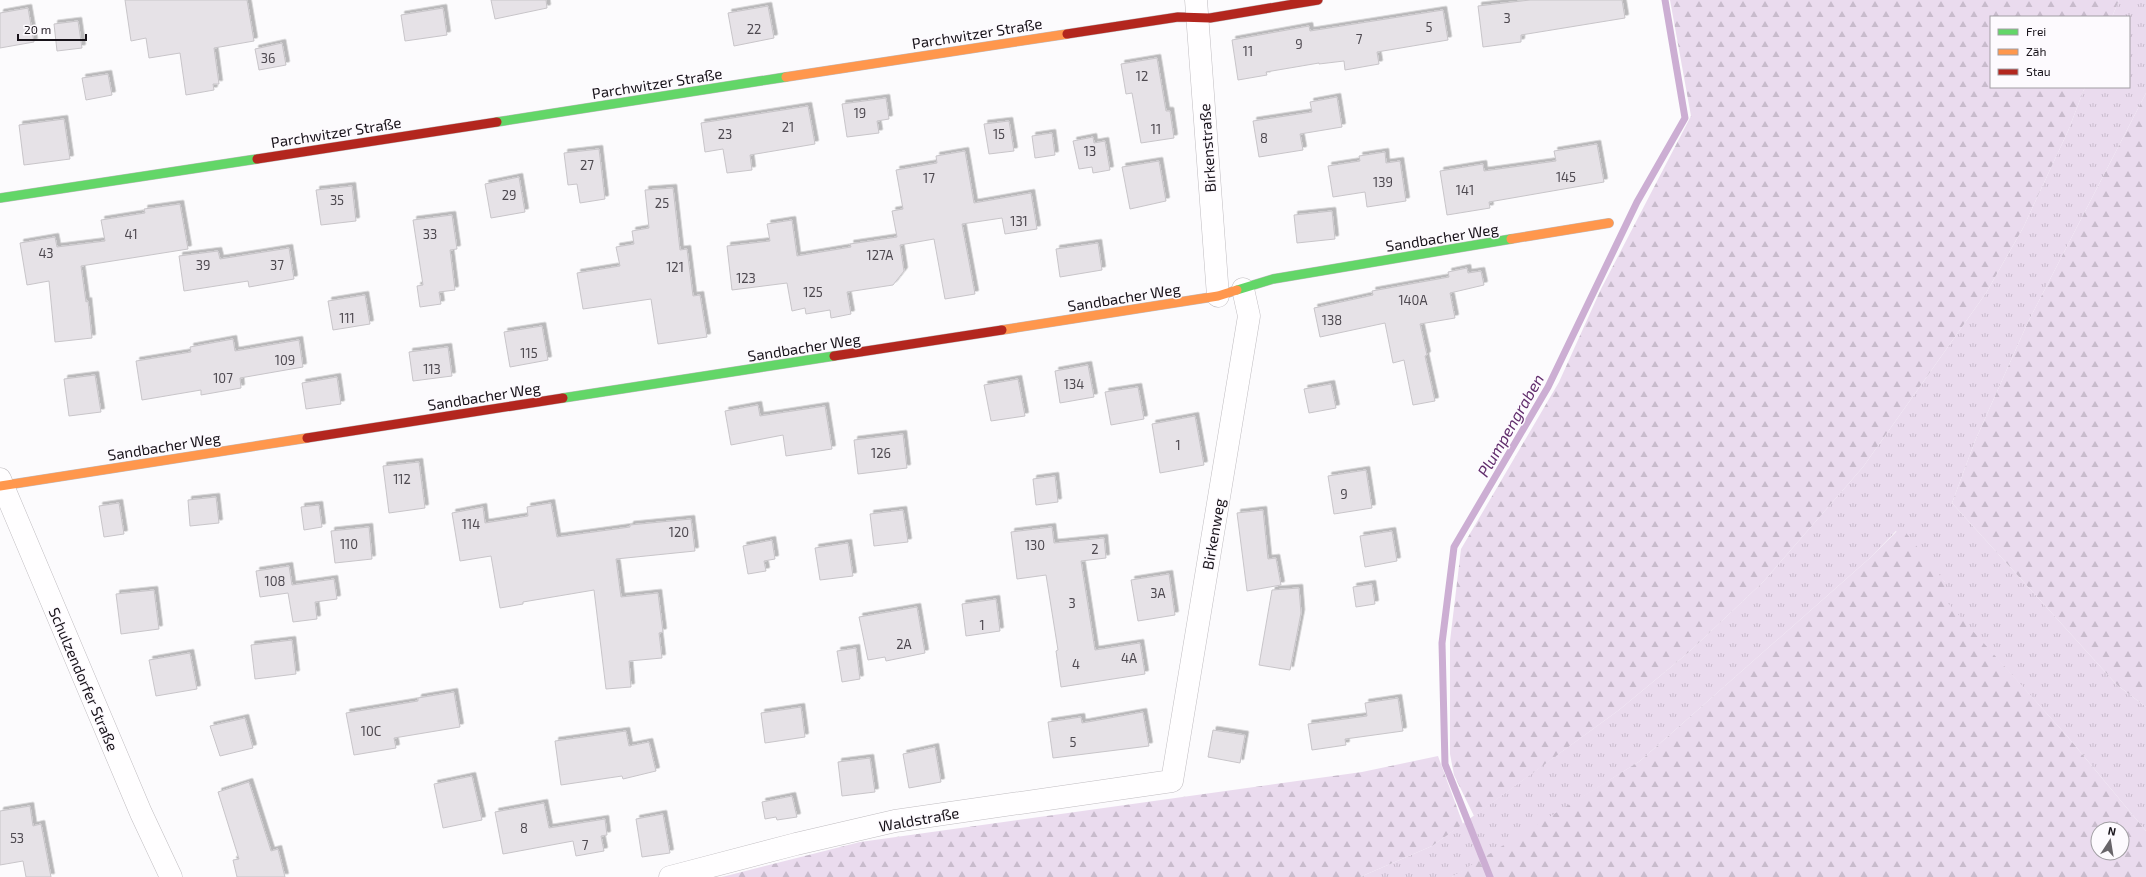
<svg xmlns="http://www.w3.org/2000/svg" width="2146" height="877" viewBox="0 0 2146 877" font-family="'Exo 2',sans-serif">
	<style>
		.grass { fill: url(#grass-tufts) }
		.forest { fill: url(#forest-firs); fill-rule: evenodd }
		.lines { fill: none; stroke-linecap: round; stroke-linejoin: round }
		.stream { stroke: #ccaed3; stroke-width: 7 }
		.building { fill: #e6e2e7; stroke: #c8c5c9; filter: url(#shadow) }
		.street-casing { stroke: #c0bdc1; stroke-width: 23 }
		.fast-casing { stroke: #c0bdc1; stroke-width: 10 }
		.slow-casing { stroke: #c0bdc1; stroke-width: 10 }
		.jam-casing { stroke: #c0bdc1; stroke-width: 10 }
		.street { stroke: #fffeff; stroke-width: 22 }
		.fast { stroke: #63d668; stroke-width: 9 }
		.slow { stroke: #ff974d; stroke-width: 9 }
		.jam { stroke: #b3261e; stroke-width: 9 }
		.labels { text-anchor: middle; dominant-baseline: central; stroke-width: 3; stroke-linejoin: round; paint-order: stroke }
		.number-label { font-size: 13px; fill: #4e4950 }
		.street-label { font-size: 15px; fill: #18131a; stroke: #fdfafe }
		.water-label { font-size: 16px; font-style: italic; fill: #612d6c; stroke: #fdfafe }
	</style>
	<defs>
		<pattern id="grass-tufts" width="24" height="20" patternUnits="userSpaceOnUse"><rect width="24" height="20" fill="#eadbee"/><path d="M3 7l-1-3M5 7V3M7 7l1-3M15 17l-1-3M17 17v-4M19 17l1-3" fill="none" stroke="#c8bbcc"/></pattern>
		<pattern id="forest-firs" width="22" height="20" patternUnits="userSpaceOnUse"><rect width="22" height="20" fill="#eadbee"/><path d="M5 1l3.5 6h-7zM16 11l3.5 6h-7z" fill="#c8bbcc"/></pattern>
		<filter id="shadow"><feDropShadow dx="3.5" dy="-3.5" stdDeviation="0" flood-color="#0004"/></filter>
	</defs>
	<rect width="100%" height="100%" fill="#fcfbfd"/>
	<!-- grass -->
	<path class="grass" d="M2119,0H2146V93L2028,322L1975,441L1952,503L2117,685L2146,707V831L2067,736L1945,601V582L1896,531L1871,557L1640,761L1484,859L1452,877H1360L1432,846L1619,710L1689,652L1763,582L1863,467L1986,293L2023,228L2068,131L2085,87H2129V17H2112Z"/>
	<!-- forest -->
	<path class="forest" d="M1670,0H2119L2112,17H1991V87H2085L2068,131L2023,228L1986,293L1863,467L1763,582L1689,652L1619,710L1474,816L1454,775L1450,754V641L1461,549L1559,382L1601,289L1691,116Z
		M2146,93V707L2117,685L1952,503L1975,441L2028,322Z
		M1903,529L1945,582L1946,601L2067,736L2146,831V877H1452L1640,761L1871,557L1897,531ZM2098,829H2122V853H2098Z
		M1438,756L1463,824L1432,846L1360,877H722L860,842L1362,772Z"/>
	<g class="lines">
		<!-- stream -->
		<path class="stream" d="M1490,877L1445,764L1442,643L1454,547L1548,387L1637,202L1685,118L1665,0"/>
	</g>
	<!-- building -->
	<path class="building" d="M125,0H247L254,41L214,48L219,84H213L214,90L186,95L180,53L149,58L146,38L131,41Z
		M491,0H546L547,8L495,19Z
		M1530,0H1622L1625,18L1521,35V42L1483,47L1478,6Z
		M768,6L774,38L734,46L728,13Z
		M28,8L34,42L0,48V13Z
		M443,8L447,35L405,41L401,15Z
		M1443,10L1448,40L1377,52L1379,64L1345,70L1344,61L1319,64V63L1266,72L1267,75L1238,80L1232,40L1309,26L1310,31Z
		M78,21L82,48L57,51L54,24Z
		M282,43L286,65L259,70L255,49Z
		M1157,58L1166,111H1170L1174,138L1141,143L1132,93L1126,94L1121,64Z
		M108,74L112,95L86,100L82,78Z
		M1337,97L1342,127L1300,134L1303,150L1259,157L1253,121L1312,112L1310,102Z
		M886,98L889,119L877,121L879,133L847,137L842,104Z
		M808,106L815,144L750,155L752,170L727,173L723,149L705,152L701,123Z
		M64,119L70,159L24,165L19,125Z
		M1009,121L1014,151L989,154L984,124Z
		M1052,133L1055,155L1035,158L1032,136Z
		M1093,137L1094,143L1105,141L1110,170L1093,173L1092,167L1079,169L1073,141Z
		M1597,144L1604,182L1489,202L1490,208L1447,215L1440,171L1483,164L1484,171L1556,161L1554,151Z
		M599,149L605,199L580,203L577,184L568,185L564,153Z
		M965,151L974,203L1031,193L1037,229L1005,234L1002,218L962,224L975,294L945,299L934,239L900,245L904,271L893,285L847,292L851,314L831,318L830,310L806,314L805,308L792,311L787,283L732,290L727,246L770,241L767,224L792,220L797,256L851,247L850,244L897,237L892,211L903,209L896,170L937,163L936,156Z
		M1385,152L1386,163L1400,161L1406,201L1367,207L1365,192L1333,197L1328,166L1360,161L1359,156Z
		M1159,161L1166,201L1130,209L1122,167Z
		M519,177L525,212L491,218L485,184Z
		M352,186L356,221L321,225L316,190Z
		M673,188L680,250L687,249L693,296L700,295L707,337L658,344L651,299L583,309L577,273L620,266L616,247L634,244L632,231L649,228L645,190Z
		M180,204L188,249L81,266L86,302L88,301L92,338L55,342L49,281L27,285L20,243L55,237L57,247L105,241L101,220L145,213L144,209Z
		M1332,211L1335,239L1297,243L1294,215Z
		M452,215L457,249L450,250L455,290L439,292L441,304L420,307L417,286L423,285L413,220Z
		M1098,243L1102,270L1060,277L1056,249Z
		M289,248L294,279L249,287L248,281L184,291L179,256L218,251L220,259Z
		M1467,268L1468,273L1481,271L1484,285L1450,293L1455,318L1420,324L1427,355L1425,356L1435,401L1413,405L1404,360L1393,363L1385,323L1320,337L1314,308L1373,295L1372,291L1449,277L1448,272Z
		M365,295L370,324L333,330L328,301Z
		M542,326L548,360L510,367L504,332Z
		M233,339L235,351L299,340L303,367L240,378L241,388L201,395V390L142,400L136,361L191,352L190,347Z
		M448,347L452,376L413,381L409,352Z
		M1088,365L1094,397L1060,403L1055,371Z
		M95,375L101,412L69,416L64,379Z
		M337,377L341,404L306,409L302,383Z
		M1018,379L1025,416L991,421L984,385Z
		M1331,384L1336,408L1309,413L1304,389Z
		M1138,387L1144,419L1111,425L1105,392Z
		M758,405L760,416L825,406L832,449L786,456L783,435L731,445L725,411Z
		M1195,416L1204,465L1160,473L1152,424Z
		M903,434L907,468L858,474L854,440Z
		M419,462L425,508L389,513L383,466Z
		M1366,470L1372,508L1334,514L1328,476Z
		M1055,476L1058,502L1036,505L1033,479Z
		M216,497L219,523L190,526L188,500Z
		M119,503L124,534L104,537L99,506Z
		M551,503L557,537L630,527V525L691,519L695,551L616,559L621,597L658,593L663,632L659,633L662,658L629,661L631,687L606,689L594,590L523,602V604L500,608L491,556L460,561L452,513L483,507L485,523L528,516L527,507Z
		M319,505L322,527L304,530L301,507Z
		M903,510L908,542L874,546L870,514Z
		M1263,510L1268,559L1276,558L1281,585L1247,591L1237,513Z
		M369,527L372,559L335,563L331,531Z
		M1052,527L1054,543L1104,538L1106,558L1081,561L1095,650L1140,643L1145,674L1061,687L1056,651L1058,650L1046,575L1017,579L1011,532Z
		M1392,531L1397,561L1365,567L1360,536Z
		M772,540L775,559L764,561L766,571L748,574L743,546Z
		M848,543L853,576L820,580L815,548Z
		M289,566L292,585L334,579L337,599L315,602L317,619L293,622L288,593L260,597L256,571Z
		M1169,574L1175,615L1138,621L1131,580Z
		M1372,584L1375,604L1356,607L1353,587Z
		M1299,588L1301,613L1290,670L1259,665L1272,590Z
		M154,590L159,629L121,634L116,594Z
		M996,599L1000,631L966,636L962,604Z
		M917,607L925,653L886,661L885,657L868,660L859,617Z
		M292,640L296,674L255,679L251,645Z
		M856,648L860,679L842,682L837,651Z
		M190,653L197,689L156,696L149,660Z
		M454,692L460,727L394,738L396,748L354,755L346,713L418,701V698Z
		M1398,698L1403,731L1345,739L1346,745L1312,750L1308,724L1367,716L1365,703Z
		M801,707L805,737L765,743L761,713Z
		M1143,712L1149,746L1053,758L1048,722L1081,717L1082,723Z
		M245,718L253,748L220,756L210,726Z
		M1213,730L1245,735L1240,763L1208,757Z
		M626,731L629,746L649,742L656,771L623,779L622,776L561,785L555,741Z
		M935,747L941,782L909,788L903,754Z
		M870,758L875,792L842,796L838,762Z
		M472,776L482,820L443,828L434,784Z
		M249,782L271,851L278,849L285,877H237L233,860L239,859L218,792Z
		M792,796L797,817L777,820L776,817L765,819L762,802Z
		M544,803L549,828L605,819L607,835L601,836L604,851L576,856L573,841L503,854L495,812Z
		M30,806L33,826L41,824L51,877H26L23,861L0,865V811Z
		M663,814L670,853L642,857L636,819Z"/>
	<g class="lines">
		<!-- street casing -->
		<g class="street-casing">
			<path id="street" d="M1196,0L1218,296
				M0,479L141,813L171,877
				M670,877L796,844L895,821L1172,781L1249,316L1243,289"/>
		</g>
		<!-- fast casing -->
		<g class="fast-casing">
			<path id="fast" d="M497,122L786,77
				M0,198L257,159
				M1237,290L1273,279L1511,239
				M563,398L834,356"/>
		</g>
		<!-- slow casing -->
		<g class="slow-casing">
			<path id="slow" d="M786,77L1067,34
				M1511,239L1609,223
				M1002,330L1218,296L1237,290
				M0,486L307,438"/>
		</g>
		<!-- jam casing -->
		<g class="jam-casing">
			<path id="jam" d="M1067,34L1178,17L1210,18L1318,0
				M257,159L497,122
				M834,356L1002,330
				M307,438L563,398"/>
		</g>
		<!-- street -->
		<use href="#street" class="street"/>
		<!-- fast -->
		<use href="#fast" class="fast"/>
		<!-- slow -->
		<use href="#slow" class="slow"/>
		<!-- jam -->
		<use href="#jam" class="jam"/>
	</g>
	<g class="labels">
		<!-- number labels -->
		<g class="number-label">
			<text x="1507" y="18">3</text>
			<text x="1429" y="27">5</text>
			<text x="754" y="29">22</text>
			<text x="1359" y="39">7</text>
			<text x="1299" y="44">9</text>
			<text x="1248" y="51">11</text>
			<text x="268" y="58">36</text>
			<text x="1142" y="76">12</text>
			<text x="860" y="113">19</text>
			<text x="788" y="127">21</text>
			<text x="1156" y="129">11</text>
			<text x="725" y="134">23</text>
			<text x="999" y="134">15</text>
			<text x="1264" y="138">8</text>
			<text x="1090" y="151">13</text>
			<text x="587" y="165">27</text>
			<text x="1566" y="177">145</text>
			<text x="929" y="178">17</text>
			<text x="1383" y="182">139</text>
			<text x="1465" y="190">141</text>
			<text x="509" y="195">29</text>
			<text x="337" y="200">35</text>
			<text x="662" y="203">25</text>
			<text x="1019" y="221">131</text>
			<text x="131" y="234">41</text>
			<text x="430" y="234">33</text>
			<text x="46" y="253">43</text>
			<text x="880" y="255">127A</text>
			<text x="203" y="265">39</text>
			<text x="277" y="265">37</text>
			<text x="675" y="267">121</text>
			<text x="746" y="278">123</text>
			<text x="813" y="292">125</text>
			<text x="1413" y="300">140A</text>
			<text x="347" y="318">111</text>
			<text x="1332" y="320">138</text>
			<text x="529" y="353">115</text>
			<text x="285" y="360">109</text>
			<text x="432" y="369">113</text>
			<text x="223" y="378">107</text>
			<text x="1074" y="384">134</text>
			<text x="1178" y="445">1</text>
			<text x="881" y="453">126</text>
			<text x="402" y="479">112</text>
			<text x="1344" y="494">9</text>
			<text x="471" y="524">114</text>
			<text x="679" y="532">120</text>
			<text x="349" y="544">110</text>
			<text x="1035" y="545">130</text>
			<text x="1095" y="549">2</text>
			<text x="275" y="581">108</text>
			<text x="1158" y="593">3A</text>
			<text x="1072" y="603">3</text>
			<text x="982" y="625">1</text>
			<text x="904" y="644">2A</text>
			<text x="1129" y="658">4A</text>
			<text x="1076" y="664">4</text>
			<text x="371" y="731">10C</text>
			<text x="1073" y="742">5</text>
			<text x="524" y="828">8</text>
			<text x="17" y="838">53</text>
			<text x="585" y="845">7</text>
		</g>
		<!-- street labels -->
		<g class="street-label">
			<text transform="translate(977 33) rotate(-9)">Parchwitzer Straße</text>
			<text transform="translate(657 83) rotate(-9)">Parchwitzer Straße</text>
			<text transform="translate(336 132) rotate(-9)">Parchwitzer Straße</text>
			<text transform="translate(1207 148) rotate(-94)">Birkenstraße</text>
			<text transform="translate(1442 237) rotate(-9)">Sandbacher Weg</text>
			<text transform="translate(1124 297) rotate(-9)">Sandbacher Weg</text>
			<text transform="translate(804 347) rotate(-9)">Sandbacher Weg</text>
			<text transform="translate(484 396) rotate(-9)">Sandbacher Weg</text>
			<text transform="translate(164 446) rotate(-9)">Sandbacher Weg</text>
			<text transform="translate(1213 534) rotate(-80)">Birkenweg</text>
			<text transform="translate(84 679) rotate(67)">Schulzendorfer Straße</text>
			<text transform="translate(919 819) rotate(-10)">Waldstraße</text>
		</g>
		<!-- water labels -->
		<g class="water-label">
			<text transform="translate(1510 425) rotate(-60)">Plumpengraben</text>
		</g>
	</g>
	<!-- legend -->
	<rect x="1990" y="16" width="140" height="72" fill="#fdfafe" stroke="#a19ea3"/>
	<rect x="1998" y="29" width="20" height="6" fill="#63d668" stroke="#a19ea3"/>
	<text x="2026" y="36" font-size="12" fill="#18131a">Frei</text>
	<rect x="1998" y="49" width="20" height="6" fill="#ff974d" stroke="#a19ea3"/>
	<text x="2026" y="56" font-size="12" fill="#18131a">Zäh</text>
	<rect x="1998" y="69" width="20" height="6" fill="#b3261e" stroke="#a19ea3"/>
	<text x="2026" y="76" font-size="12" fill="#18131a">Stau</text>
	<!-- north arrow -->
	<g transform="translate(2110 841) rotate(12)"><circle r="19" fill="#fdfafe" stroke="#a19ea3"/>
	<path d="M0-3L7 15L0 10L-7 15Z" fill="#686469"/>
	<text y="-6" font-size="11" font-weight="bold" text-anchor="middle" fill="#18131a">N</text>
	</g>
	<!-- scale -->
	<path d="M18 34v6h68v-6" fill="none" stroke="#18131a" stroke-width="2"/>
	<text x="24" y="34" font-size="12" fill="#18131a" stroke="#fdfafe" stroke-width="3" paint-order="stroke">20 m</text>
</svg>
